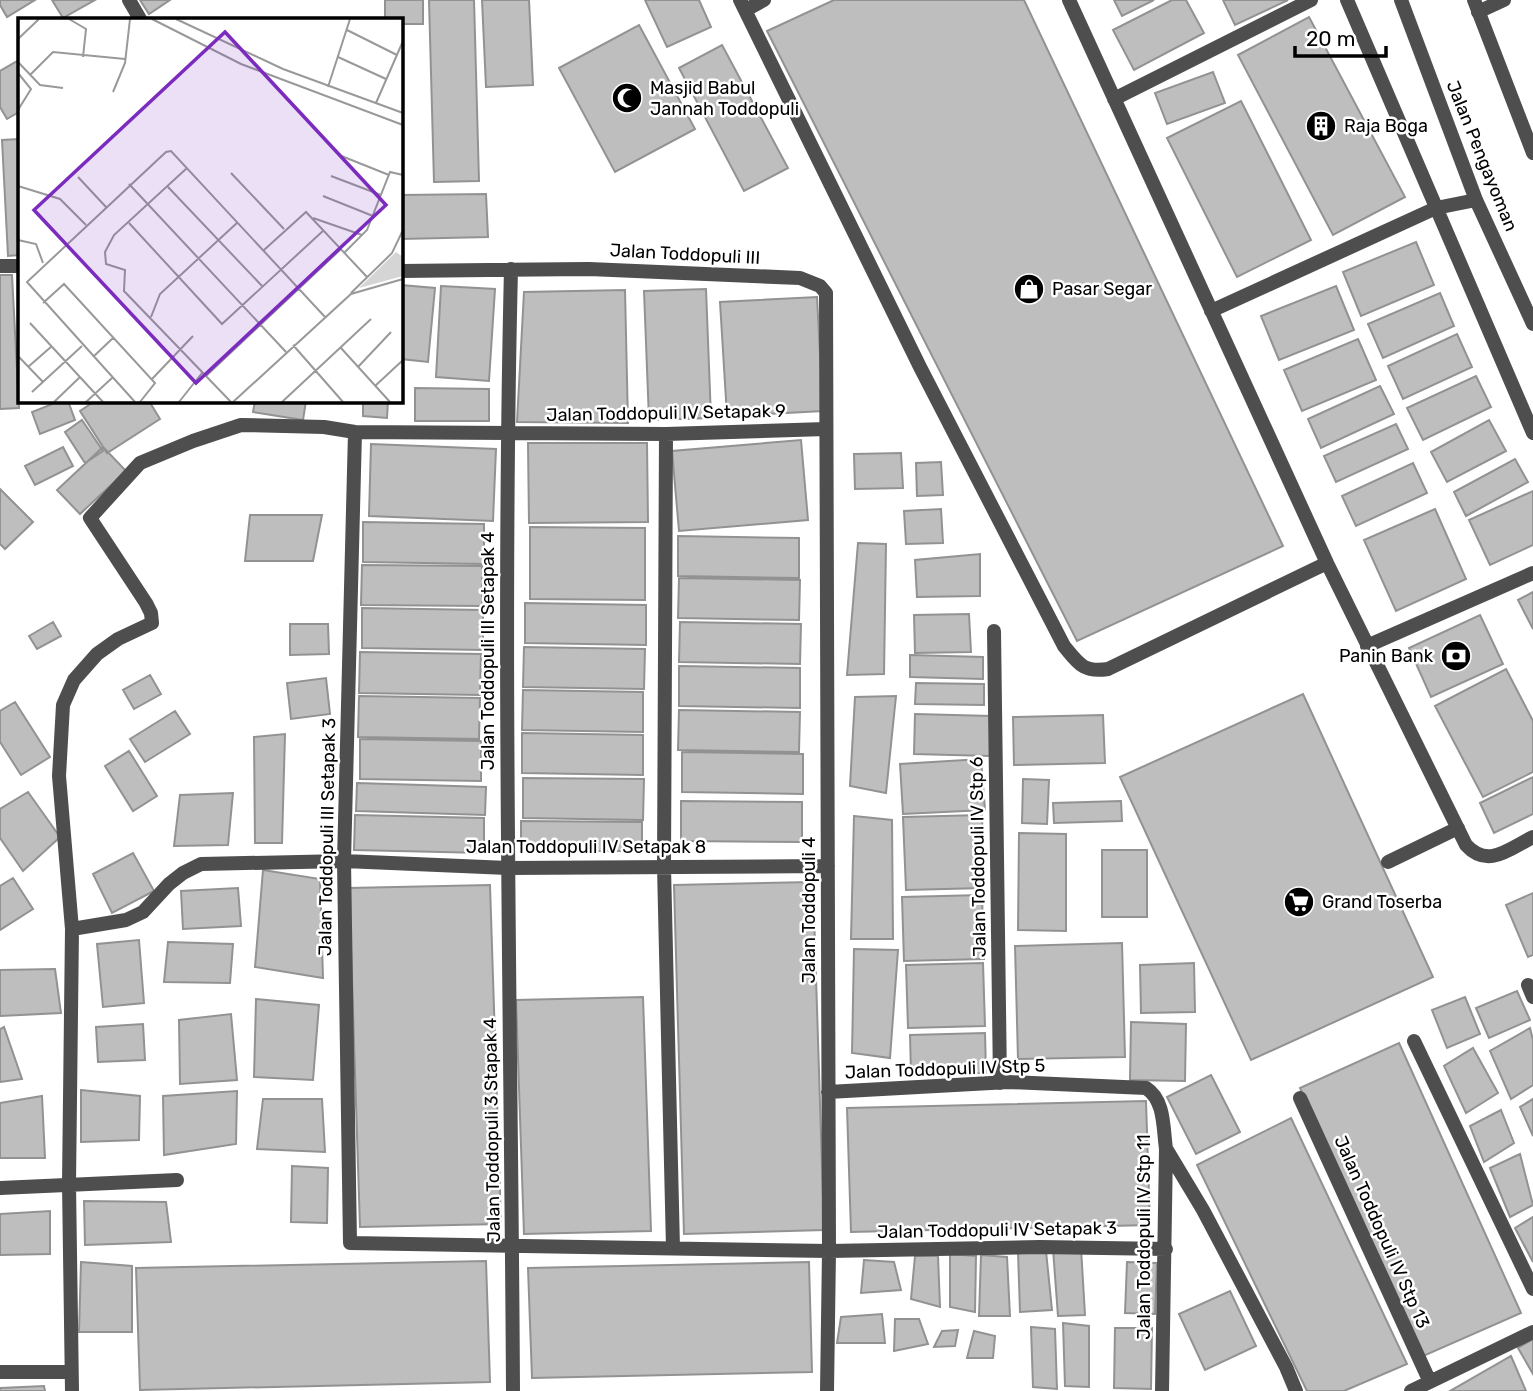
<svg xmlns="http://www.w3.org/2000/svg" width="1533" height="1391" viewBox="0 0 1533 1391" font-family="Rubik,sans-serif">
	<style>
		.building { fill: #bebebe; stroke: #929292; stroke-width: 2 }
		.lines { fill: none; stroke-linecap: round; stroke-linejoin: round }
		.service { stroke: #4e4e4e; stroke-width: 14 }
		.minor { stroke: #4e4e4e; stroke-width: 14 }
		.tertiary { stroke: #4e4e4e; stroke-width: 14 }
		.labels { text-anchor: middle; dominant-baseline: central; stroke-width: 5; stroke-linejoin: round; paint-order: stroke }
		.poi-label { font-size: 18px; fill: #000; stroke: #fff; text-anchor: start }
		.street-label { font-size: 18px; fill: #000; stroke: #fff }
		.inset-road { fill: none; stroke: #999; stroke-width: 2 }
		.view { fill: #7b2cbf; fill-opacity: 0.15; stroke: #7b2cbf; stroke-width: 3.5 }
		.inset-edge { fill: none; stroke: #000; stroke-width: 3.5 }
	</style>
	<rect width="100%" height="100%" fill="#fff"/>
	<!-- building -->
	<path class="building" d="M0,0H35L7,17L0,5Z
		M52,0H95L63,18Z
		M140,0H170L149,14Z
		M385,0H423V24H401V19H385Z
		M429,0H474L479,181L434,182Z
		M482,0H529L533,85L486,87Z
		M645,0H699L711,27L667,47Z
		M834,0H1024L1283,546L1077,641L767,31Z
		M1114,0H1154L1122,16Z
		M1172,0H1186L1204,33L1134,70L1113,30Z
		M1223,0H1288L1235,25Z
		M1309,17L1405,197L1333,235L1238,55Z
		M639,25L695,129L615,172L559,68Z
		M722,45L788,168L744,191L679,68Z
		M19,60V112L7,119L0,107V71Z
		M1213,72L1225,103L1167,124L1155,93Z
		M1241,101L1311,240L1237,277L1167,138Z
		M19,139V255L8,256L2,140Z
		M486,194L488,237L401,239V195Z
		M1416,242L1434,285L1361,316L1343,272Z
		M0,275H12L19,408L0,409Z
		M401,285L435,288L428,362L401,359Z
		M441,286L495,289L489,381L436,377Z
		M1336,286L1354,330L1279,360L1261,316Z
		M706,289L711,418L649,420L644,291Z
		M625,290L628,423L517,422L524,292Z
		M1440,293L1454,326L1383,358L1368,324Z
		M817,297L823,411L727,416L720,302Z
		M1457,334L1472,367L1403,399L1388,366Z
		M1358,339L1376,380L1302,411L1284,370Z
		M1476,376L1491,407L1423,440L1407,408Z
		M1380,386L1394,414L1321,448L1308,419Z
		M415,388L489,389V421H415Z
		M60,401H68L75,420L40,434L32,412Z
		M95,401H149L160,419L107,453L80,411Z
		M255,401H306L303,420L253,412Z
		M363,401H388L387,418L363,416Z
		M82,420L103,451L85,463L65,432Z
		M1489,420L1506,451L1447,482L1431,452Z
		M1396,424L1408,449L1336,482L1324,456Z
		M801,440L808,520L679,531L672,451Z
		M528,443H647L648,522L529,523Z
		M371,444L496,449L493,521L369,516Z
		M63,447L73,466L35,485L25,466Z
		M103,447L126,471L80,514L57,490Z
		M901,453L903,488L855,489L854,454Z
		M1515,459L1528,482L1466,516L1454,492Z
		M941,462L943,495L917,496L916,463Z
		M1413,463L1427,493L1356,526L1342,496Z
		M0,489L33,522L5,549L0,544Z
		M1533,491V545L1490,565L1469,520Z
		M941,509L943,543L906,544L904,511Z
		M1435,509L1466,579L1396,611L1364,540Z
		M250,515H322L313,561H245Z
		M363,522L484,524V564L363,562Z
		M530,527L645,528V600L530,599Z
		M678,536L799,538V578L678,576Z
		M858,543L886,544L884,674L847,675Z
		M980,554V596L917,597L915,560Z
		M362,565L482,566V606L361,605Z
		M679,578L800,580L799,620L678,618Z
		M1533,592V629L1518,600Z
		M525,603L646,605V645L525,643Z
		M362,608L483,610V650L362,648Z
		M969,614L971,652L915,653L914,615Z
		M1480,615L1503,664L1431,697L1409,648Z
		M53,622L61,636L37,649L29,636Z
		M680,622L801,624L800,664L679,662Z
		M290,624H328L329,654L290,655Z
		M524,647L645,649L644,689L523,687Z
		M360,652L481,654L480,695L359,693Z
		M910,655L983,657V679L910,677Z
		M679,666L800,668V708L679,706Z
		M1506,669L1533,721V772L1483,797L1435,706Z
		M150,675L161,694L134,709L123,690Z
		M326,678L330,714L291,719L287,683Z
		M916,683L984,684V705L915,704Z
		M523,690L643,692V732L522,730Z
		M1303,694L1433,977L1251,1060L1120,777Z
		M359,696L480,698L479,739L358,737Z
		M896,696L886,793L850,786L855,697Z
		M15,702L50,757L21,775L0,742V711Z
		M679,710L800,712L799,752L678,750Z
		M175,711L190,734L145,762L130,739Z
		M915,714L991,716L990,756L914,754Z
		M1103,715L1105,763L1014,765L1013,717Z
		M522,733L643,735V775L522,773Z
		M285,734L282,843H255L254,737Z
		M360,739L481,741V781L360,779Z
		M129,751L157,796L133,811L105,766Z
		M682,752L803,754V794L682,792Z
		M981,759L985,810L903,814L900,764Z
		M1533,777V814L1494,833L1480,803Z
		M523,778L644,779L643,820L523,818Z
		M1023,779L1049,780L1047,824L1022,823Z
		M357,783L486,787L485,815L356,811Z
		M28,792L60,837L23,871L0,838V809Z
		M233,793L228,845L174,846L180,795Z
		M681,801L802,802V842L681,841Z
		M1121,801L1122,821L1054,823L1053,803Z
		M355,815L484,818V853L354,850Z
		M982,815L984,888L906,890L903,817Z
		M854,816L892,820L893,939H851Z
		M521,821L642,822V851H521Z
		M1019,833L1066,834V931L1018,930Z
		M1102,850H1147V917H1102Z
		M133,853L154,891L112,913L93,874Z
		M263,870L320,879L323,978L255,967Z
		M13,878L33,909L0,930V886Z
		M813,882L824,1230L684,1234L674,885Z
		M490,885L501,1224L360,1227L349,888Z
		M238,888L241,926L183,929L181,891Z
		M1533,893V955L1528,957L1506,905Z
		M982,895L984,959L904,961L902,897Z
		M139,940L144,1003L103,1007L97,944Z
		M168,942L233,944L230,983L164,982Z
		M1122,943L1125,1057L1018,1059L1015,946Z
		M854,949L898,950L890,1058L852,1053Z
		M983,963L985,1026L908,1028L906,965Z
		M1194,963L1195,1012L1141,1013L1140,965Z
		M55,969L61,1013L0,1016V970Z
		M1517,991L1530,1020L1489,1038L1476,1008Z
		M643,997L651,1231L524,1234L516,1000Z
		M1465,997L1480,1034L1447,1048L1432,1010Z
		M256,999L319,1005L313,1080L254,1077Z
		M231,1014L237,1080L180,1084L179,1020Z
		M1131,1022L1186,1024L1185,1081L1130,1080Z
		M143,1024L145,1060L98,1062L96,1027Z
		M4,1027L22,1079L0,1082V1029Z
		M1530,1028L1533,1040V1085L1511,1099L1490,1051Z
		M985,1033L986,1073L911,1074L910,1035Z
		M1399,1043L1521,1313L1421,1357L1300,1088Z
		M1473,1048L1498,1093L1466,1113L1444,1066Z
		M1211,1075L1240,1132L1196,1154L1167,1097Z
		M81,1090L140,1096L139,1140L81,1142Z
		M237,1091L236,1144L164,1155L163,1096Z
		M42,1096L45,1158H0V1103Z
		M263,1099H322L325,1152L257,1149Z
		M1533,1099V1136L1520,1107Z
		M1146,1101L1150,1225L851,1232L847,1108Z
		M1501,1110L1514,1143L1484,1162L1470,1126Z
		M1291,1118L1407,1364L1344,1391H1307L1197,1165Z
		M1520,1154L1533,1205L1510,1217L1490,1168Z
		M292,1166L328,1168L327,1223L291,1222Z
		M84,1201L166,1202L171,1242L85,1245Z
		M50,1211V1254L0,1255V1214Z
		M1533,1217V1262L1515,1228Z
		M1081,1248L1085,1315L1058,1316L1053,1249Z
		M1046,1251L1052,1310L1020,1312L1018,1252Z
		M950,1254L976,1256L975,1312L950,1307Z
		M981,1255L1007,1257L1010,1316H979Z
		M915,1256H938L940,1307L911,1299Z
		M864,1260L894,1262L901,1290L861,1293Z
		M486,1261L490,1382L140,1390L136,1268Z
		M81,1262L132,1266V1332H79Z
		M809,1262L812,1372L532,1378L528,1268Z
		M1127,1262L1157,1263L1155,1314L1125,1313Z
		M1230,1291L1256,1346L1205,1370L1179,1314Z
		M882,1314L885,1343H837L841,1317Z
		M895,1319H919L928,1344L894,1351Z
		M1063,1323L1089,1326V1387L1065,1386Z
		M1031,1327L1055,1329L1057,1389L1033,1387Z
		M1115,1328H1152L1151,1389L1114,1388Z
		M958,1330L955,1346L934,1347L942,1331Z
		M974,1331L995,1336L993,1358H967Z
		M1533,1339V1374L1518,1348Z
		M1511,1356L1526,1391H1450Z
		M44,1386L45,1391H0V1388Z"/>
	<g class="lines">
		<!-- service -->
		<path class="service" d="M740,0L920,367L1064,646C1078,663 1083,673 1108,669L1327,563
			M1069,0L1327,563L1466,845C1488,869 1509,849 1533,837
			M1347,0L1533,433
			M746,10L764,0
			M1478,12L1504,0
			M1114,99L1311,0
			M1211,311L1436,208L1476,200
			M1367,646L1533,573
			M1388,862L1458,828"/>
		<!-- minor -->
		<path class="minor" d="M129,0L140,19
			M0,266H19
			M511,269C502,643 511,1017 513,1391
			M401,271L589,269L800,278L820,286L826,293L829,1251L827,1391
			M355,432L344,861L350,1243L829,1251L1040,1247L1166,1249
			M666,434L664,867L673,1248
			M994,631L1000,1083
			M72,929L126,920L143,912L169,884L183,873L201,864L344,861L508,868L828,866
			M1528,985L1533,997
			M1414,1041L1533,1289
			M828,1092L1009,1082L1146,1088C1165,1100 1163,1128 1166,1149L1162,1391
			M1300,1098L1430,1382
			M1167,1150L1203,1210L1286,1367L1296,1391
			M0,1188L177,1180
			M0,1372H71
			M72,1391L69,1184L72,929L59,776L63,705L74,680L97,654L118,639L152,623L151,613L146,603L90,518L140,463L193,441L241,425L324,427L355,432L666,434L826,429
			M1411,1391L1533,1332"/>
		<!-- tertiary -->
		<path class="tertiary" d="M1401,0L1476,200L1533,324
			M1474,0L1533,153"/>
	</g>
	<!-- icons -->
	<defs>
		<g id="mosque-disc" transform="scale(1.575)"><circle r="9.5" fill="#000" stroke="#fff"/><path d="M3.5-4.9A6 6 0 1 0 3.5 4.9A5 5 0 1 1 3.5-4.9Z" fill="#fff"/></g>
		<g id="building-disc" transform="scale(1.575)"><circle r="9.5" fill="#000" stroke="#fff"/><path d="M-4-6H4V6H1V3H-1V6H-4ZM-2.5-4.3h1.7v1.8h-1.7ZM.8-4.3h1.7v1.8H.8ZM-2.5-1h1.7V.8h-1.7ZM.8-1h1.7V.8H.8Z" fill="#fff"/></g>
		<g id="shop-disc" transform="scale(1.575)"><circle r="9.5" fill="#000" stroke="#fff"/><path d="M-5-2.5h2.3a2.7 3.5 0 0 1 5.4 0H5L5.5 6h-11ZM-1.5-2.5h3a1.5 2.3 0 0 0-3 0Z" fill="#fff"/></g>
		<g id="bank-disc" transform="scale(1.575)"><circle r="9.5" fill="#000" stroke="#fff"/><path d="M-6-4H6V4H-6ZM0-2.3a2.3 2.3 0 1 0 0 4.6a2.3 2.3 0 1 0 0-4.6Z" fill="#fff"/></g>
		<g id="supermarket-disc" transform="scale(1.575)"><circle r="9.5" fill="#000" stroke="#fff"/><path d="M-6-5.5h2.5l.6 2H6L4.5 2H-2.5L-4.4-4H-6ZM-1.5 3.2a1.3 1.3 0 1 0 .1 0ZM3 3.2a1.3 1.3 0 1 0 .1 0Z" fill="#fff"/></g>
	</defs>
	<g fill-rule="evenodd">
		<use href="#mosque-disc" x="627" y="98"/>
		<use href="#building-disc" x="1321" y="126"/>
		<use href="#shop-disc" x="1029" y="289"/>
		<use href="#bank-disc" x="1456" y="656"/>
		<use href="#supermarket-disc" x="1299" y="902"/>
	</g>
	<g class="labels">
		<!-- poi labels -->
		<g class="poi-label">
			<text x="650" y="88">Masjid Babul<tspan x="650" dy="21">Jannah Toddopuli</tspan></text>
			<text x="1344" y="126">Raja Boga</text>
			<text x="1052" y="289">Pasar Segar</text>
			<text x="1433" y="656" text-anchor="end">Panin Bank</text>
			<text x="1322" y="902">Grand Toserba</text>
		</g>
		<!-- street labels -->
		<g class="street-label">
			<text transform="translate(1482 156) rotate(68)">Jalan Pengayoman</text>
			<text transform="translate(685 254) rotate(3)">Jalan Toddopuli III</text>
			<text transform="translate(666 413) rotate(-1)">Jalan Toddopuli IV Setapak 9</text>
			<text transform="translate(488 651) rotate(-90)">Jalan Toddopuli III Setapak 4</text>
			<text transform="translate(327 837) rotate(-89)">Jalan Toddopuli III Setapak 3</text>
			<text x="586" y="847">Jalan Toddopuli IV Setapak 8</text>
			<text transform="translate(978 857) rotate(-91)">Jalan Toddopuli IV Stp 6</text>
			<text transform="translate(809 910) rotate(-90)">Jalan Toddopuli 4</text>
			<text transform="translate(945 1069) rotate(-2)">Jalan Toddopuli IV Stp 5</text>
			<text transform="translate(492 1130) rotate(-91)">Jalan Toddopuli 3 Stapak 4</text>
			<text transform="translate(997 1230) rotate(-1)">Jalan Toddopuli IV Setapak 3</text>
			<text transform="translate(1382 1232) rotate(66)">Jalan Toddopuli IV Stp 13</text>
			<text transform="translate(1144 1237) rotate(-90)">Jalan Toddopuli IV Stp 11</text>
		</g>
	</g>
	<!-- overview -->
	<g transform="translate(18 18)">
		<rect width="385" height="385" fill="#fff"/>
		<path d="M378,234L385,239V258L341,270Z" fill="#d5d5d5"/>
		<path class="inset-road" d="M51,1L68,11L65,39M134,1L223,46L385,107M158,1L265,51L385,95M329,12L379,37M0,21L21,1M320,39L368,61M0,44L22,67L45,70M0,55L13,71L0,92M12,57L35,34L107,41M310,69L332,1M95,74L107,45L112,1M358,85L385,23M321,137L371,157M169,150L96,217L87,234L88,246L107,252L106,273L213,384M213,155L266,211M313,158L363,177M60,159L88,189M111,166L268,334M0,168L42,181L68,207M150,169L245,269M305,178L355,198M295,200L344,217M111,205L204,306L306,212M0,222L18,226L25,245M246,232L288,194L349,259M326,235L349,212L372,154L385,157M333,275L374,235L385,212M25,285L46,266L137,365L122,384M133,299L142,276L220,204M12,305L85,384M275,327L325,384M323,330L372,384M0,338L25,364M75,339L95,320M10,349L34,328M340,349L373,314M188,358L323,231M134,361L175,318M357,368L385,342M14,374L64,328M36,384L62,359M68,384L94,360M117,384L9,264L148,134L153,133L307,299M161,384L184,355M215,384L333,276L385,261M264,384L353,301"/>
		<path class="view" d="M207,14L368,187L178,365L16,192Z"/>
		<rect width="385" height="385" class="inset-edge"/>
	</g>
	<!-- scale -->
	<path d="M1295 46v10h91v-10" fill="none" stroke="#000000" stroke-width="3.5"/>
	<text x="1306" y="46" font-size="21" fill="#000000" stroke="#ffffff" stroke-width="5" paint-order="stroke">20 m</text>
</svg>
